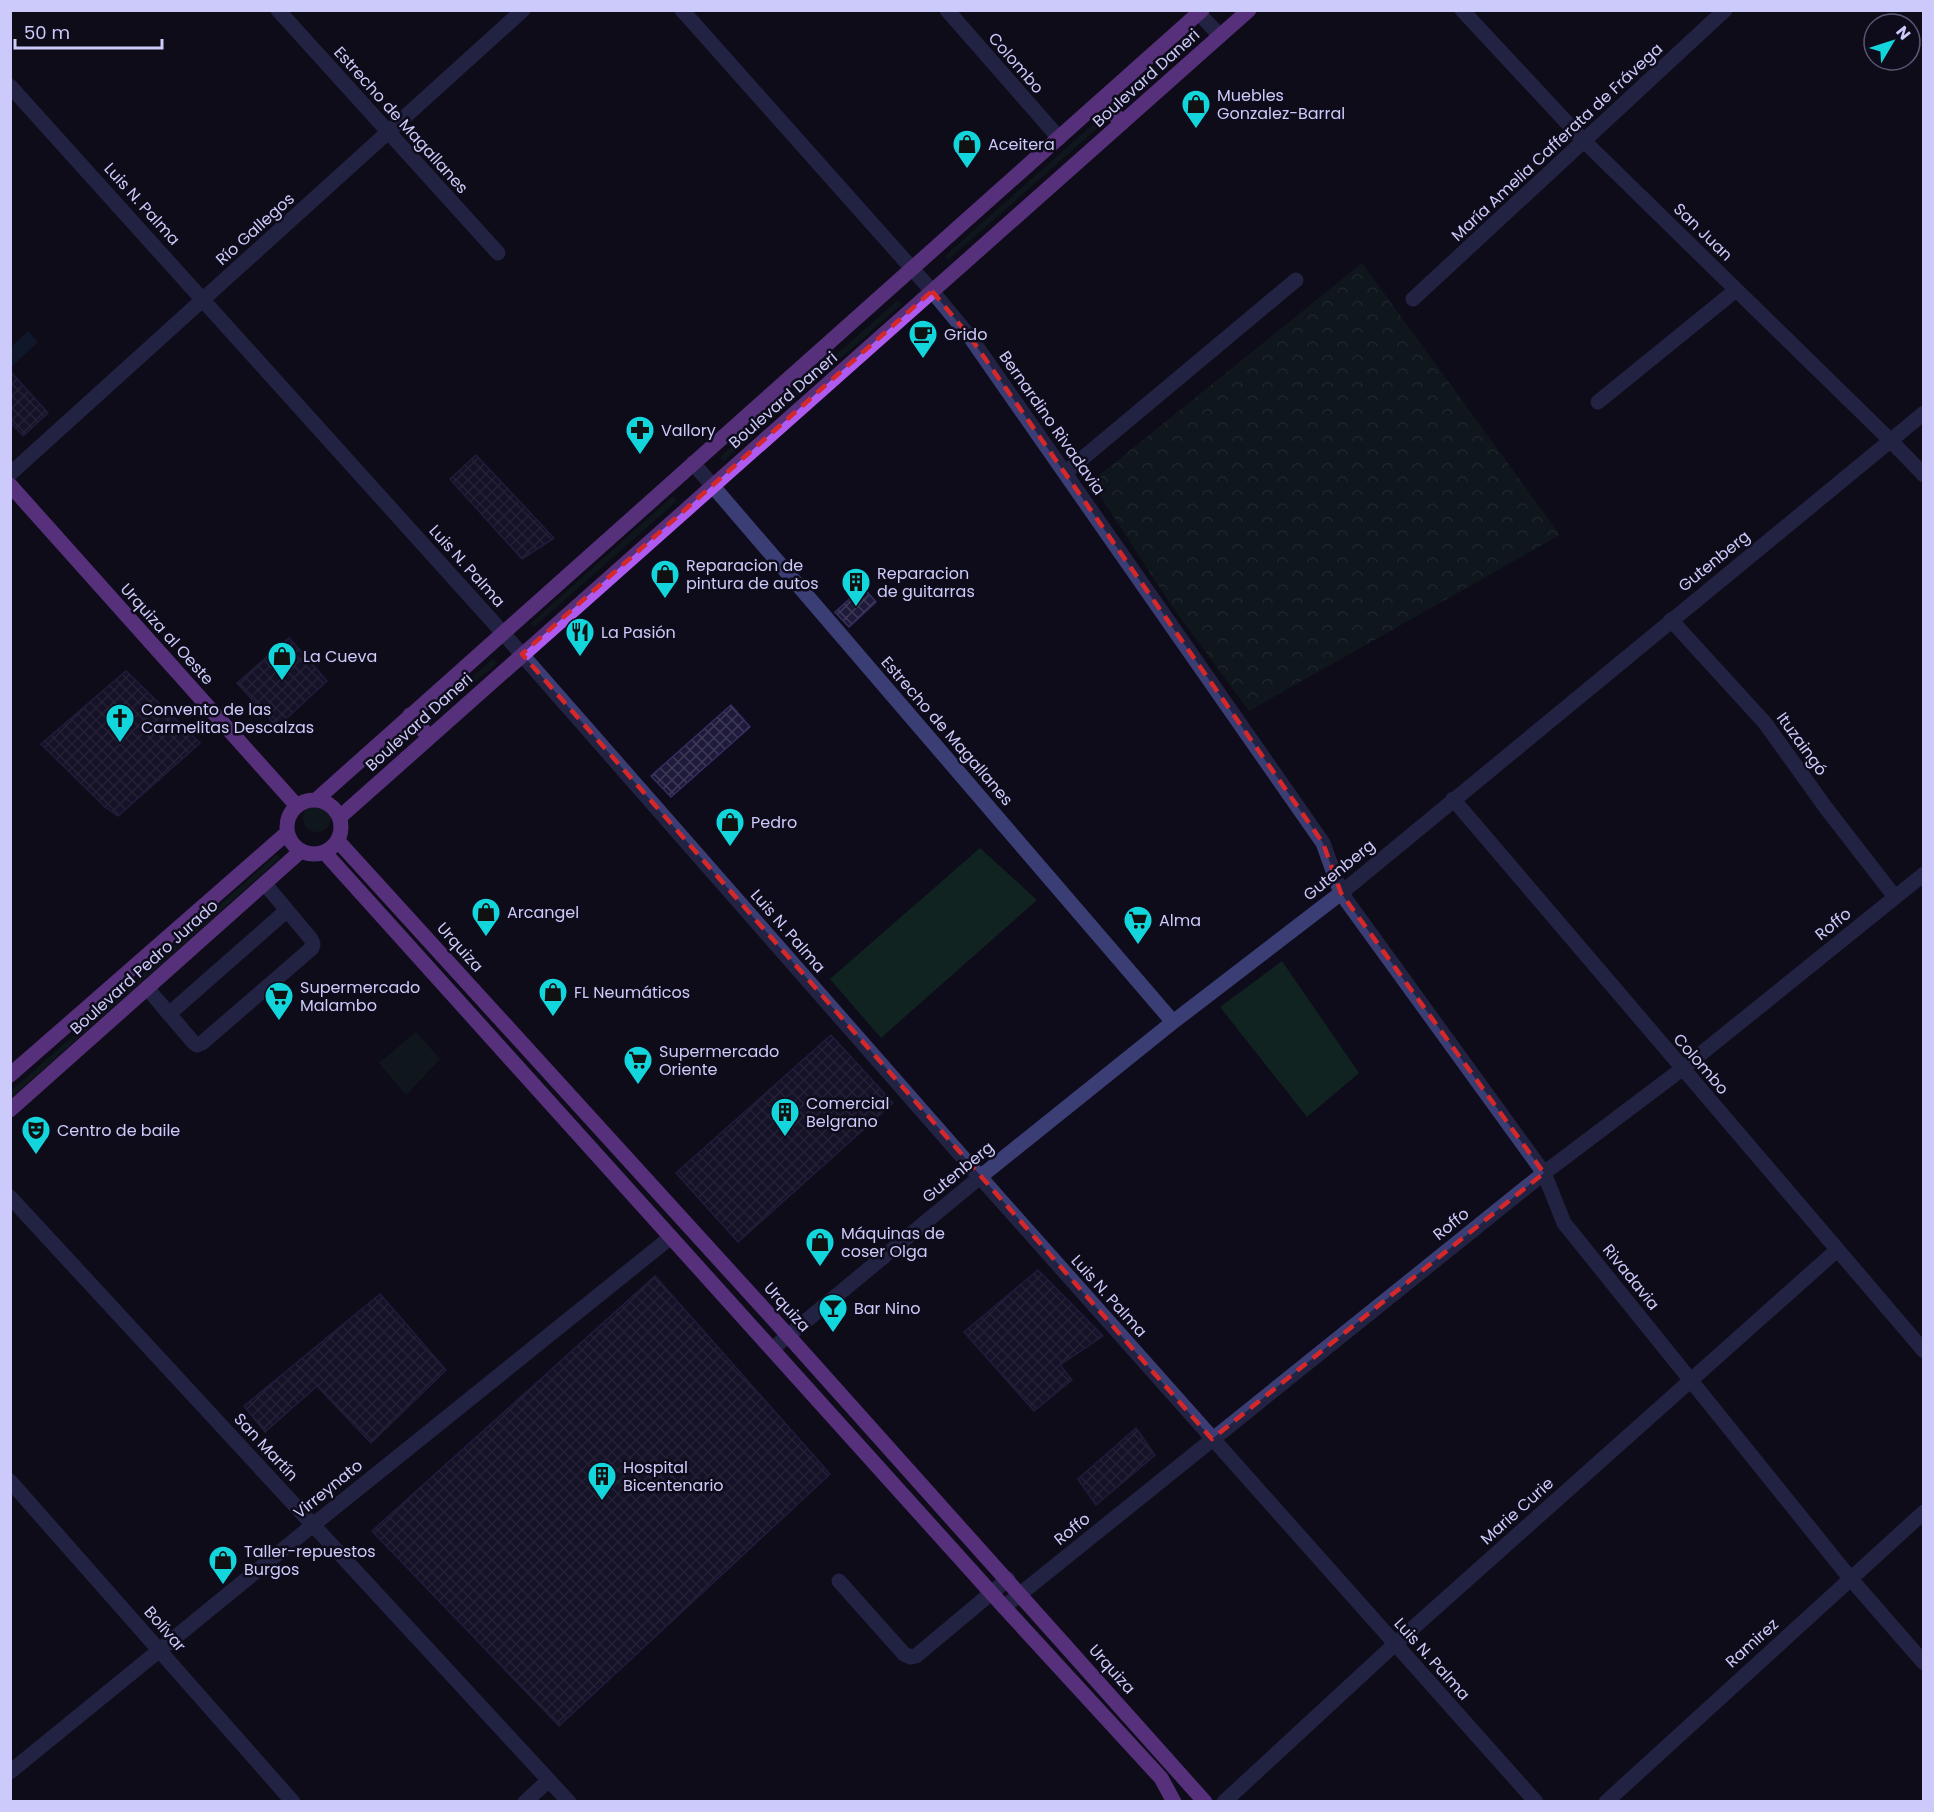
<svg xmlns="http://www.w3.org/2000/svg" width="1934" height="1812" viewBox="0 0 1934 1812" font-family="Poppins,sans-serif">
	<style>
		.grass { fill: #102321 }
		.forest { fill: url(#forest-crowns) }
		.water { fill: #11263e }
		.building { fill: url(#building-cross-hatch); stroke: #352e63; stroke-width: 1.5 }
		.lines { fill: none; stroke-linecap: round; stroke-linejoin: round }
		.minor { stroke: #3b3d75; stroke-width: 15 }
		.major { stroke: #af5bf1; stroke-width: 15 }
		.marked { fill: none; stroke: #d62828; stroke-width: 4.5; stroke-dasharray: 12 8; stroke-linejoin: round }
		.labels { text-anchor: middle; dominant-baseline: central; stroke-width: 5; stroke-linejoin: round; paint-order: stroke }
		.street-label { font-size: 16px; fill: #cccafa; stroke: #0e0c1a }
		.poi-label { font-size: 16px; fill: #cccafa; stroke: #0e0c1a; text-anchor: start }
	</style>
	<defs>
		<pattern id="forest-crowns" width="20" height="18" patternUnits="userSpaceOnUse" patternTransform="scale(1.5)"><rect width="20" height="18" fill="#102321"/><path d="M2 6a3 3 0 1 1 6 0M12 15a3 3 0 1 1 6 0" fill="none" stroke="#324242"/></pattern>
		<pattern id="building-cross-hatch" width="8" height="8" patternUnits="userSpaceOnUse" patternTransform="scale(1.5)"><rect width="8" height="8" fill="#1e1a39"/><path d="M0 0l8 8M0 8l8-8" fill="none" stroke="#3e3a57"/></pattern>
	</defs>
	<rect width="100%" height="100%" fill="#0e0c1a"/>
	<!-- grass -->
	<path class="grass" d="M1185,41L1188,45L1127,98L1123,94Z
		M1099,119L1102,124L948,260L945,256Z
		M898,300L902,304L724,461L720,457Z
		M673,496L677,501L534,627L531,623Z
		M493,659L497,663L440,712L436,708Z
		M303 818a14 14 0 1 1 28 0a14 14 0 1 1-28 0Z
		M980,848L1037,900L881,1038L830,979Z
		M277,854L280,858L11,1098V1091Z
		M1282,961L1359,1073L1307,1117L1220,1007Z
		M416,1032L440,1059L406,1095L379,1063Z"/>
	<!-- forest -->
	<path class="forest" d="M1362,263L1560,535L1249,711L1171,605L1091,482Z"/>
	<!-- water -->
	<path class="water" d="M28,331L38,342L11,367V347Z"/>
	<!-- building -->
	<path class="building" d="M10,371L48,413L23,436L10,422Z
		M476,455L554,538L522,559L450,479Z
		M863,587L876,602L849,627L835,612Z
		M289,638L327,681L277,727L237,683Z
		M126,671L200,743L118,816L105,807L41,744Z
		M731,705L750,727L671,797L651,776Z
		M831,1035L893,1103L738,1242L676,1173Z
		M1038,1270L1103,1336L1060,1365L1072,1380L1034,1411L964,1332Z
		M655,1276L830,1474L559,1726L372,1531Z
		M380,1294L446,1370L371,1443L317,1386L265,1432L244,1406Z
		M1136,1428L1155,1455L1096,1505L1078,1479Z"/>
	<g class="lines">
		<!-- minor -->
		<path class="minor" d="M278,10L498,253
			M682,10L932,291L970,337L1323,843L1341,893L1544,1173L1564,1223L1850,1578L1924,1663
			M947,10L1059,138
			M1196,10L1220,36
			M1462,10L1584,141L1890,440L1924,475
			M10,86L503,633L980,1177L1536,1802
			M1413,299L1725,10
			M1598,402L1736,290
			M693,463L1173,1022
			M1065,473L1296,280
			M10,474L523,10
			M1671,620L1765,723L1826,808L1895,897
			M1453,799L1924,1351
			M147,988L193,1042L197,1045L202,1043L312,948L313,944L311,939L265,884
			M169,1014L286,911
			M10,1197L569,1802
			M772,1349L980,1177L1173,1022L1341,893L1924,413
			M10,1481L293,1802
			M839,1581L904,1654L911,1657L916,1656L1008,1579
			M1004,1607L1544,1173L1682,1069L1924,874
			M10,1772L313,1525L671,1237
			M525,1802L549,1780
			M1224,1802L1395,1644L1837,1250
			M1606,1802L1924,1512"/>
		<!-- major -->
		<path class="major" d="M1102,100L1122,123
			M10,485L297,806
			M410,715L429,737
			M287 827a27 27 0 1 1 54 0a27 27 0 1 1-54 0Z
			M316,800L1202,10
			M340,817L1249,10
			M338,841L775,1321L1205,1802
			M325,853L1004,1607L1161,1778L1174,1802
			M10,1075L287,833
			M10,1110L301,851"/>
	</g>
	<!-- marked area -->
	<path d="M0 0H1934V1812H0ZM932,291L970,337L1323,843L1341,893L1544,1173L1212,1439L522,654Z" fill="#0e0c1a" fill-opacity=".55" fill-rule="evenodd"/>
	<path class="marked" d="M932,291L970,337L1323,843L1341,893L1544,1173L1212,1439L522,654Z"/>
	<!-- icons -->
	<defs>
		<g id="shop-pin" transform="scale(1.5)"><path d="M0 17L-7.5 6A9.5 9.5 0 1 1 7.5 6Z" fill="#13d6dd" stroke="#0e0c1a"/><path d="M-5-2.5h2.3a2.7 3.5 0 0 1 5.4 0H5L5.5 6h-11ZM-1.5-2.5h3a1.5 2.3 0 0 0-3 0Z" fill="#111"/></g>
		<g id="cafe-pin" transform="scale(1.5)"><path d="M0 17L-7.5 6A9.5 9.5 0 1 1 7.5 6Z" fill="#13d6dd" stroke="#0e0c1a"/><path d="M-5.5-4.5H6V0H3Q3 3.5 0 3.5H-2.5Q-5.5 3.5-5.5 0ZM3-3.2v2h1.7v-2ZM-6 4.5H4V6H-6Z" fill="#111"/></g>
		<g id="pharmacy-pin" transform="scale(1.5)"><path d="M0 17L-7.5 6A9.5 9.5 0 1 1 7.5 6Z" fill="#13d6dd" stroke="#0e0c1a"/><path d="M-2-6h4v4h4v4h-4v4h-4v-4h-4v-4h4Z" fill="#111"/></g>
		<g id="building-pin" transform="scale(1.5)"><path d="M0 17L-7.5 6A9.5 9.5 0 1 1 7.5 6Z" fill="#13d6dd" stroke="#0e0c1a"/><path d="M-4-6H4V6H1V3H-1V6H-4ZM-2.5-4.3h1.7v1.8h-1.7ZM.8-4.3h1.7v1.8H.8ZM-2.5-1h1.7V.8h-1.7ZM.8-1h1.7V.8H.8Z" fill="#111"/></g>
		<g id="restaurant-pin" transform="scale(1.5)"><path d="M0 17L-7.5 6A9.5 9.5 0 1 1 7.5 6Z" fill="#13d6dd" stroke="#0e0c1a"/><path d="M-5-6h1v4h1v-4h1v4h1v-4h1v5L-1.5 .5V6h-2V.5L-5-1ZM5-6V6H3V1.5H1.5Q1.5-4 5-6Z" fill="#111"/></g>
		<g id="church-pin" transform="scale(1.5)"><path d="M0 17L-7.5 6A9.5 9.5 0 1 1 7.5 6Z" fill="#13d6dd" stroke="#0e0c1a"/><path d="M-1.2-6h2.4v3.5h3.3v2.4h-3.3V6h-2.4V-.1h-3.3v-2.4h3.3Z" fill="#111"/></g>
		<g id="supermarket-pin" transform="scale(1.5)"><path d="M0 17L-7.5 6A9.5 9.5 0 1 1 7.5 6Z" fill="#13d6dd" stroke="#0e0c1a"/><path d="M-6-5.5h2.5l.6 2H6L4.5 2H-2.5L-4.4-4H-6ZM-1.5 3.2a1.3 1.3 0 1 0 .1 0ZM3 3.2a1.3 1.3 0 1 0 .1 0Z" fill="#111"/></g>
		<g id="theatre-pin" transform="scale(1.5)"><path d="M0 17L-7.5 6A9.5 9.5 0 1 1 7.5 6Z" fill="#13d6dd" stroke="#0e0c1a"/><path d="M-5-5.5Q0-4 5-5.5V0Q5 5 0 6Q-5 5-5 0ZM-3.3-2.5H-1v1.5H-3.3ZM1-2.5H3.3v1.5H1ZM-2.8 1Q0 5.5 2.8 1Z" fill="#111"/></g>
		<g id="bar-pin" transform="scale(1.5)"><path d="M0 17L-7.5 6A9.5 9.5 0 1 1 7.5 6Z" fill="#13d6dd" stroke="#0e0c1a"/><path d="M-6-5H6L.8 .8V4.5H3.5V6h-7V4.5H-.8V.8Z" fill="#111"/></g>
	</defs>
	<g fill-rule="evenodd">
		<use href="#shop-pin" x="1196" y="104"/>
		<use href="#shop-pin" x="967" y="144"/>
		<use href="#cafe-pin" x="923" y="334"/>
		<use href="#pharmacy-pin" x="640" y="430"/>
		<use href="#shop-pin" x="665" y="574"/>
		<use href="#building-pin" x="856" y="582"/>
		<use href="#restaurant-pin" x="580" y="632"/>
		<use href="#shop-pin" x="282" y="656"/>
		<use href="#church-pin" x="120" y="718"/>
		<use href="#shop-pin" x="730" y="822"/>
		<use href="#shop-pin" x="486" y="912"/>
		<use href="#supermarket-pin" x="1138" y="920"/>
		<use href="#shop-pin" x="553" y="992"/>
		<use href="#supermarket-pin" x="279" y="996"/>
		<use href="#supermarket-pin" x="638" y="1060"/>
		<use href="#building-pin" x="785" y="1112"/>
		<use href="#theatre-pin" x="36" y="1130"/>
		<use href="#shop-pin" x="820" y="1242"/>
		<use href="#bar-pin" x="833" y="1308"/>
		<use href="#building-pin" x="602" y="1476"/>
		<use href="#shop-pin" x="223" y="1560"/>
	</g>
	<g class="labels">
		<!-- street labels -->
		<g class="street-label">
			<text transform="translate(1016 63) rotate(49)">Colombo</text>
			<text transform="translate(1146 78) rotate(-42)">Boulevard Daneri</text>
			<text transform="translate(401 120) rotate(48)">Estrecho de Magallanes</text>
			<text transform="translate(1557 142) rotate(-43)">María Amelia Cafferata de Frávega</text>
			<text transform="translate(142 204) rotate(48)">Luis N. Palma</text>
			<text transform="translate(255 229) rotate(-42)">Río Gallegos</text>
			<text transform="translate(1703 232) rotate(44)">San Juan</text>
			<text transform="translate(783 400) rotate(-41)">Boulevard Daneri</text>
			<text transform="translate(1052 423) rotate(55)">Bernardino Rivadavia</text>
			<text transform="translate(1714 561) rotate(-39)">Gutenberg</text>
			<text transform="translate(467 566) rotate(48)">Luis N. Palma</text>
			<text transform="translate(167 634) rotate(48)">Urquiza al Oeste</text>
			<text transform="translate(419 722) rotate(-42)">Boulevard Daneri</text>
			<text transform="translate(947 731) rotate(49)">Estrecho de Magallanes</text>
			<text transform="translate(1802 744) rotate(54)">Ituzaingó</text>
			<text transform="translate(1339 870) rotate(-39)">Gutenberg</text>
			<text transform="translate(1833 924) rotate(-39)">Roffo</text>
			<text transform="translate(788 931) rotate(49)">Luis N. Palma</text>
			<text transform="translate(460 947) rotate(48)">Urquiza</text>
			<text transform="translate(144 967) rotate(-42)">Boulevard Pedro Jurado</text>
			<text transform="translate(1701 1064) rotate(49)">Colombo</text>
			<text transform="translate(958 1172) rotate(-39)">Gutenberg</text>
			<text transform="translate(1451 1224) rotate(-39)">Roffo</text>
			<text transform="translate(1631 1277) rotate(51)">Rivadavia</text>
			<text transform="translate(1109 1296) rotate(48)">Luis N. Palma</text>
			<text transform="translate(787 1307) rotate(48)">Urquiza</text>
			<text transform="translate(266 1447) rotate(47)">San Martín</text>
			<text transform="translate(328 1489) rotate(-39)">Virreynato</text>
			<text transform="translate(1517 1511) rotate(-42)">Marie Curie</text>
			<text transform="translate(1072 1529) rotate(-39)">Roffo</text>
			<text transform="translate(165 1629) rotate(49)">Bolívar</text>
			<text transform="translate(1752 1643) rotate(-42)">Ramirez</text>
			<text transform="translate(1432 1659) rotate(48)">Luis N. Palma</text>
			<text transform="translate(1112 1669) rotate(48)">Urquiza</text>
		</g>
		<!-- poi labels -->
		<g class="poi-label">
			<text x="1217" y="95">Muebles<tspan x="1217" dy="18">Gonzalez-Barral</tspan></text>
			<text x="988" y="144">Aceitera</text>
			<text x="944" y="334">Grido</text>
			<text x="661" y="430">Vallory</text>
			<text x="686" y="565">Reparacion de<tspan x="686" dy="18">pintura de autos</tspan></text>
			<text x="877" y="573">Reparacion<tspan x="877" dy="18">de guitarras</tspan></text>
			<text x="601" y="632">La Pasión</text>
			<text x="303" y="656">La Cueva</text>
			<text x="141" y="709">Convento de las<tspan x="141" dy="18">Carmelitas Descalzas</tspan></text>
			<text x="751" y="822">Pedro</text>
			<text x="507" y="912">Arcangel</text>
			<text x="1159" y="920">Alma</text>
			<text x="300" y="987">Supermercado<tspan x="300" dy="18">Malambo</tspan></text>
			<text x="574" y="992">FL Neumáticos</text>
			<text x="659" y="1051">Supermercado<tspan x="659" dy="18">Oriente</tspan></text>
			<text x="806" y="1103">Comercial<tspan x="806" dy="18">Belgrano</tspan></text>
			<text x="57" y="1130">Centro de baile</text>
			<text x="841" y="1233">Máquinas de<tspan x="841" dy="18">coser Olga</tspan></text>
			<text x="854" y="1308">Bar Nino</text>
			<text x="623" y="1467">Hospital<tspan x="623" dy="18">Bicentenario</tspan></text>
			<text x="244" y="1551">Taller-repuestos<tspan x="244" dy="18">Burgos</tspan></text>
		</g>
	</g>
	<!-- border -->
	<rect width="1934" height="1812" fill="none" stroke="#cccafa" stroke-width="24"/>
	<!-- north arrow -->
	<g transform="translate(1892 42) rotate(51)"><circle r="28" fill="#0e0c1a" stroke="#5a5874" stroke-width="1.5"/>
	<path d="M0-4.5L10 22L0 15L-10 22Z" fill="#13d6dd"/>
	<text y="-9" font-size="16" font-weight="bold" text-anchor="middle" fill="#cccafa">N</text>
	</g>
	<!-- scale -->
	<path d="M15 39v9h147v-9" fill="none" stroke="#cccafa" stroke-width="3"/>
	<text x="24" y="39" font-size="18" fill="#cccafa" stroke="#0e0c1a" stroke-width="4.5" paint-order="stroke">50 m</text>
</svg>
